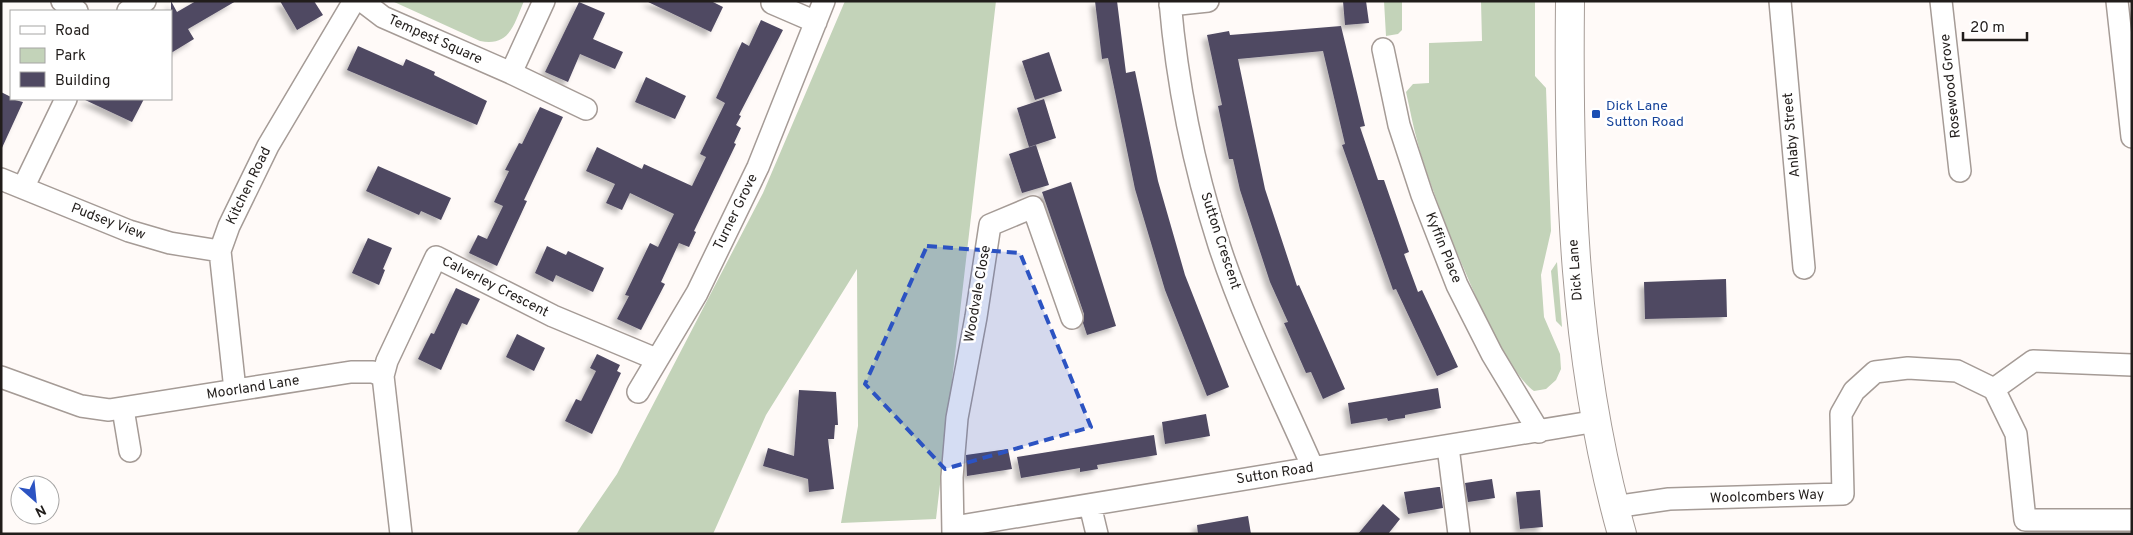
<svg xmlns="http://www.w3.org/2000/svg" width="2133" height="535" viewBox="0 0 2133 535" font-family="Overpass,sans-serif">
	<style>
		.green { fill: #c3d3b9 }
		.building { fill: #4f4962; filter: url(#shadow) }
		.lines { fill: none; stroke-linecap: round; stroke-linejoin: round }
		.street-casing { stroke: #a59b96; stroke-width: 24 }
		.secondary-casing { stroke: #a59b96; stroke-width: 30 }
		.street { stroke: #fff; stroke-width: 21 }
		.secondary { stroke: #fff; stroke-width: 28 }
		.marked { fill: #2c53c2; fill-opacity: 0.2; stroke: #2c53c2; stroke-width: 4; stroke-dasharray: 10 6; stroke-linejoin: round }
		.transit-dot { fill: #1a4fb4; stroke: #fff; stroke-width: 2 }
		.labels { text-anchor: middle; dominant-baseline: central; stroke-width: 5; stroke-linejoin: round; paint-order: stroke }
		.street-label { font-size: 14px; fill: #211d1b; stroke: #fff }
		.transit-label { font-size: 14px; fill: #164399; stroke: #fff; text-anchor: start }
	</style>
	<defs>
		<filter id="shadow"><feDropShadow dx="-4.5" dy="4.5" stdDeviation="2.5" flood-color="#0004"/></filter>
	</defs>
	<rect width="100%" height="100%" fill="#fffaf8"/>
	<!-- green -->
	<path class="green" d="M392,1H524C514,24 510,47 480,41Z
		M845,1H996L936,519L841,523L858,426L857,269L766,415L713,534H576L617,474L763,193Z
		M1384,1H1402V30L1398,34L1386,36Z
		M1481,1H1535V76L1546,88L1551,231L1541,275L1544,317L1560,354L1561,369L1556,380L1546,389L1534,391C1497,366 1431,192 1418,144C1413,127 1410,109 1406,92L1413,84L1429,83V43L1482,41Z
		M1557,262L1562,327L1556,321L1551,271Z"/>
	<!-- building -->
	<path class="building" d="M171,1L177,12L196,1H236L188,29L194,39L171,53Z
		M280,1H314L323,15L297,30Z
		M646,1H711L723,7L711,32Z
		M1095,1H1117L1126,73L1135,71L1158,181L1185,275L1229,387L1207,396L1165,290L1135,189L1108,58L1102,59Z
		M1343,1H1366L1369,23L1345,25Z
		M579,2L605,13L593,39L623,52L615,69L580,54L568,82L545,72Z
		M761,20L783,30L739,115L741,116L736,125L741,128L734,143L736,144L694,231L696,232L689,247L679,243L661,282L665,284L641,330L617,319L629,296L625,295L650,243L658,247L674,214L630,193L622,210L606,203L615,184L586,171L597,147L642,169L644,164L692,186L706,157L700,154L725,103L716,98L742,42L749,46Z
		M1341,26L1365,126L1360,127L1378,180H1384L1409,252L1404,254L1418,292L1422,290L1458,367L1437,376L1396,289L1393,290L1342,145L1345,144L1323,51L1238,59L1265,189L1297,286L1299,285L1345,389L1323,399L1311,372L1306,373L1284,323L1288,322L1270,282L1240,190L1233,159H1229L1218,106L1222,105L1207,35L1229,31L1230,35Z
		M358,46L403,66L406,59L435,72L434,75L487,101L477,125L347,70Z
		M1049,52L1062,91L1035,100L1022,61Z
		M646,77L686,96L675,119L635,102Z
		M1,92L11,97V99L23,102L1,150Z
		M83,99H144L132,122Z
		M1044,99L1056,138L1029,147L1017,108Z
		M540,107L563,117L524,200L527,201L497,266L469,253L478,235L487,239L503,206L494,202L509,171L505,170L519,143L522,144Z
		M1036,145L1049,185L1022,193L1009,154Z
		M378,166L451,198L441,220L421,211L419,215L366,191Z
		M1071,182L1116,326L1087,335L1083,323L1084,314L1042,192Z
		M368,238L392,248L383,269L385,270L379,285L352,273Z
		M547,246L566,255L568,251L604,268L593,292L556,275L553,282L535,273Z
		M1726,279L1727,317L1645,319L1644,282Z
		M456,288L480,299L467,325L462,323L441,370L418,359L431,333L434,334Z
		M517,334L545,348L534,371L506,357Z
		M597,354L620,365L617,371L621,373L592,434L565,421L576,399L581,401L596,371L590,368Z
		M1438,388L1441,408L1405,415V418L1397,419L1388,421L1387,418L1351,424L1348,403Z
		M799,390L836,392L838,425H835L834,439H828L834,489L809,492L808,479L763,466L768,448L794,456Z
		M1206,414L1210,436L1165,444L1162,422Z
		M1154,435L1157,455L1097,465L1098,469L1080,472V468L1021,478L1017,457Z
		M1008,449L1012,469L967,476L966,455Z
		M1492,479L1495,498L1468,502L1465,483Z
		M1438,487H1440L1443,508L1408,514L1404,492Z
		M1540,490L1543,527L1520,529L1516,492Z
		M1383,504L1400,519L1388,534H1358Z
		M1248,516L1251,534H1198L1197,525Z"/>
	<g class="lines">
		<!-- street casing -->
		<g class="street-casing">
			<path id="street" d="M62,1L77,11
				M362,1L383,17L511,73L586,109
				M1170,1C1177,84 1194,167 1219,245C1244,322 1281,395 1313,468
				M1780,1L1804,268
				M1941,1L1960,171
				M2117,1L2132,137
				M772,3L816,22
				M1170,5L1208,1
				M128,11L145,1
				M1383,49L1399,125L1422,195L1457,285L1492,354L1539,432
				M511,73L544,1
				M1,179L129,231L170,243L220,251
				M23,188L66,99
				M1,377L81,406L109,410L351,372H373L383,376
				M1994,389L2016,434L2025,520H2132
				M235,390L220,251L229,226L268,146L354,1
				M638,392L697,293L758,167L824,1
				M123,409L130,451
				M1448,447L1459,534
				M1090,505L1097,534
				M1614,507L1669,499L1843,494L1841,414L1854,391L1875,372L1908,368L1957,371L1994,389L2033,361L2132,365
				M954,527L1597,421
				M401,534L383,376L387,361L436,257L553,316L656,359
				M953,534L952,477L957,418L976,317L990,225L1033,207L1072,318"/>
		</g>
		<!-- secondary casing -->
		<g class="secondary-casing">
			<path id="secondary" d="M1570,1C1568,180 1573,360 1622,534"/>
		</g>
		<!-- street -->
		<use href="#street" class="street"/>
		<!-- secondary -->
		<use href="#secondary" class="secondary"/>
	</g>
	<!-- marked area -->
	<path class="marked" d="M927,246L1020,253L1091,427L945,469L865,384Z"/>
	<!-- markers -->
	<rect class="transit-dot" x="1591" y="109" width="10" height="10" rx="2.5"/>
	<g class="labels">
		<!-- street labels -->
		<g class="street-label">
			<text transform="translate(435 40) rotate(24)">Tempest Square</text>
			<text transform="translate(1951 86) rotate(-96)">Rosewood Grove</text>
			<text transform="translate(1792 135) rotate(-95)">Anlaby Street</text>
			<text transform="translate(249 186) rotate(-64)">Kitchen Road</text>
			<text transform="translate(736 212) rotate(-64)">Turner Grove</text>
			<text transform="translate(108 222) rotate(21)">Pudsey View</text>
			<text transform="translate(1220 241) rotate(72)">Sutton Crescent</text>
			<text transform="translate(1443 248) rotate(68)">Kyffin Place</text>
			<text transform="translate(1576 270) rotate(-94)">Dick Lane</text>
			<text transform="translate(495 287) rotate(27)">Calverley Crescent</text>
			<text transform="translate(978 294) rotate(-80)">Woodvale Close</text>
			<text transform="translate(253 388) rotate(-9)">Moorland Lane</text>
			<text transform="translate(1275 474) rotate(-9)">Sutton Road</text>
			<text transform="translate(1767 497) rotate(-2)">Woolcombers Way</text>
		</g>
		<!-- transit labels -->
		<g class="transit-label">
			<text x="1606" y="106">Dick Lane<tspan x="1606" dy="16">Sutton Road</tspan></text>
		</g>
	</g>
	<!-- border -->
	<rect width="2133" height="535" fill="none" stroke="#211d1b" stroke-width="5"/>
	<!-- legend -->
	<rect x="10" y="10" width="162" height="90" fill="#ffffff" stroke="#a6a5a4"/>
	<rect x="20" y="26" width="25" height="8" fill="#ffffff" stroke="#a6a5a4"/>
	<text x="55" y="35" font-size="15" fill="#211d1b">Road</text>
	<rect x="20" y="48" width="25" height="15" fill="#c3d3b9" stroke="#a6a5a4"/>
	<text x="55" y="60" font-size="15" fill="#211d1b">Park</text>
	<rect x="20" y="72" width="25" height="15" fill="#4f4962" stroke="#a6a5a4"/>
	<text x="55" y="85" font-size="15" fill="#211d1b">Building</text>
	<!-- north arrow -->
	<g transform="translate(35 500) rotate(153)"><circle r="24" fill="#ffffff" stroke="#a6a5a4"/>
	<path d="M0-4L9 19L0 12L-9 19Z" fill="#2c53c2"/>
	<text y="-8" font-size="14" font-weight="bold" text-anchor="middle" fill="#211d1b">N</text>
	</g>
	<!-- scale -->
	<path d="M1963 32v8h64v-8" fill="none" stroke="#211d1b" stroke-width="2.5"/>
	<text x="1970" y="32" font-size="15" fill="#211d1b" stroke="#ffffff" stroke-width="4" paint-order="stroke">20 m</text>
</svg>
